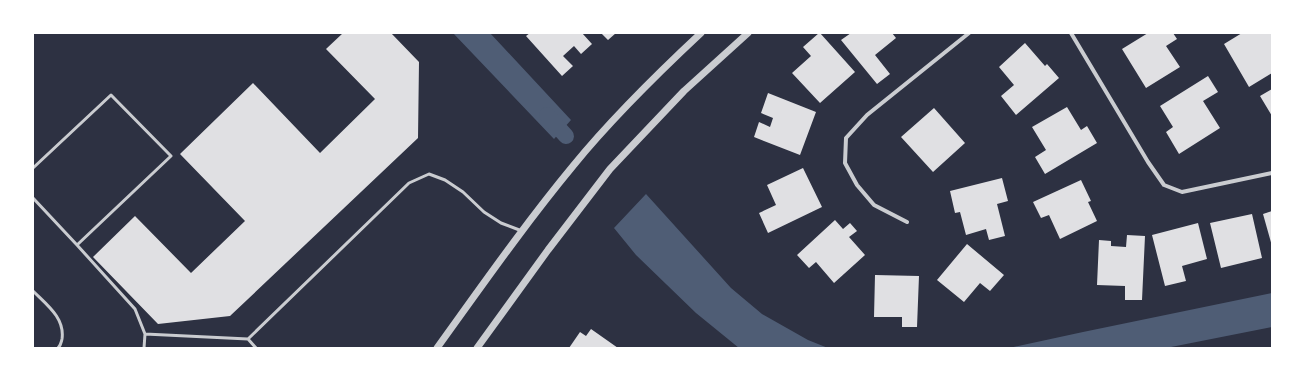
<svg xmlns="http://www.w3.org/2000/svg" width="1305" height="381" viewBox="0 0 1305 381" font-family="Raleway,sans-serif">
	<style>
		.water { fill: #4f5d75 }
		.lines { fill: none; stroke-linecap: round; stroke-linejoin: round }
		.canal { stroke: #4f5d75; stroke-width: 16 }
		.building { fill: #e0e0e3 }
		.service { stroke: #caccd0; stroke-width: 3 }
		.minor { stroke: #caccd0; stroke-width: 4 }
		.tertiary { stroke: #caccd0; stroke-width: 7 }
	</style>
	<rect width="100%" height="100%" fill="#2d3142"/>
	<!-- water -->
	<path class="water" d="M453,33H490L571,120L554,139Z
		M646,194L731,288L762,314L808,340L828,348H739L696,313L636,255L614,228Z
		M1272,293V327L1166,348H1009L1083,332Z"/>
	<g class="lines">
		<!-- canal -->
		<path class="canal" d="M547,115L566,136"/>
	</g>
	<!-- building -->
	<path class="building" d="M343,33H391L419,62L418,138L230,316L158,324L93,257L135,216L191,273L245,221L180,154L253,83L320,153L375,99L326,49Z
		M530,33H582L592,44L581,54L574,46L563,56L573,66L562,76L526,36Z
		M601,33H616L608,40Z
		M819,33H820L855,72L820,103L792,73L811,56L803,47Z
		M851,33H892L896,38L875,55L890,74L877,84L841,40Z
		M1148,33H1173L1177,39L1166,46L1180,67L1146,88L1122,49Z
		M1242,33H1272V73L1249,87L1224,44Z
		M1025,43L1045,66L1047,64L1059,78L1016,115L1001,96L1014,85L999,67Z
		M1208,76L1218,92L1203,101L1220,128L1179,154L1166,132L1173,127L1160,106Z
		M1272,89V116L1260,96Z
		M768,93L816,112L800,155L754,137L759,122L770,127L773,118L761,113Z
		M1067,107L1081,130L1087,126L1097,143L1045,174L1035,157L1046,150L1032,127Z
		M934,108L965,143L933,172L901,137Z
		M803,168L822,207L768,233L759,213L776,205L767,185Z
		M1002,178L1008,201L997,204L1005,236L989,240L986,229L966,235L960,212L955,213L950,191Z
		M1081,180L1091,201L1088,202L1097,221L1060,239L1049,215L1041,218L1033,202Z
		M1272,211V246L1263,214Z
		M1252,214L1262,258L1221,268L1210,223Z
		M835,220L843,229L850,223L857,231L849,237L865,255L834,283L816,262L809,268L797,255Z
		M1198,223L1207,259L1182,266L1186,281L1165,286L1152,235Z
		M1127,235L1145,236L1142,300H1125V286L1097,285L1099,240L1111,241V246L1126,247Z
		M967,244L1004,275L990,291L980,283L964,302L937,280Z
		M875,275L919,276L917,327H902V317H874Z
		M591,329L618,348H569L580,332L586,336Z"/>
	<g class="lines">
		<!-- service -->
		<path class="service" d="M33,168L111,95L171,156L77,245L135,309L145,334
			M33,198L77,245
			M33,291C47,305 65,318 62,339C61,343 61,345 58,348
			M248,339L409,183L429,174L445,180L463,192L484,212L501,223L522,231
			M144,348L145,334L248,339L256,348"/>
		<!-- minor -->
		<path class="minor" d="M1071,33L1148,162L1164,185L1182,192L1272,173
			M907,222L874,205L857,185L845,163L846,138L867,115L969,33"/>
		<!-- tertiary -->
		<path class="tertiary" d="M437,348C481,287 525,224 573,166C612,118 656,75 701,33
			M477,348L548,250L610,169L684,91L748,33"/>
	</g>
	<!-- border -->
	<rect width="1305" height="381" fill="none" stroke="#ffffff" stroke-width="68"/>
</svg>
